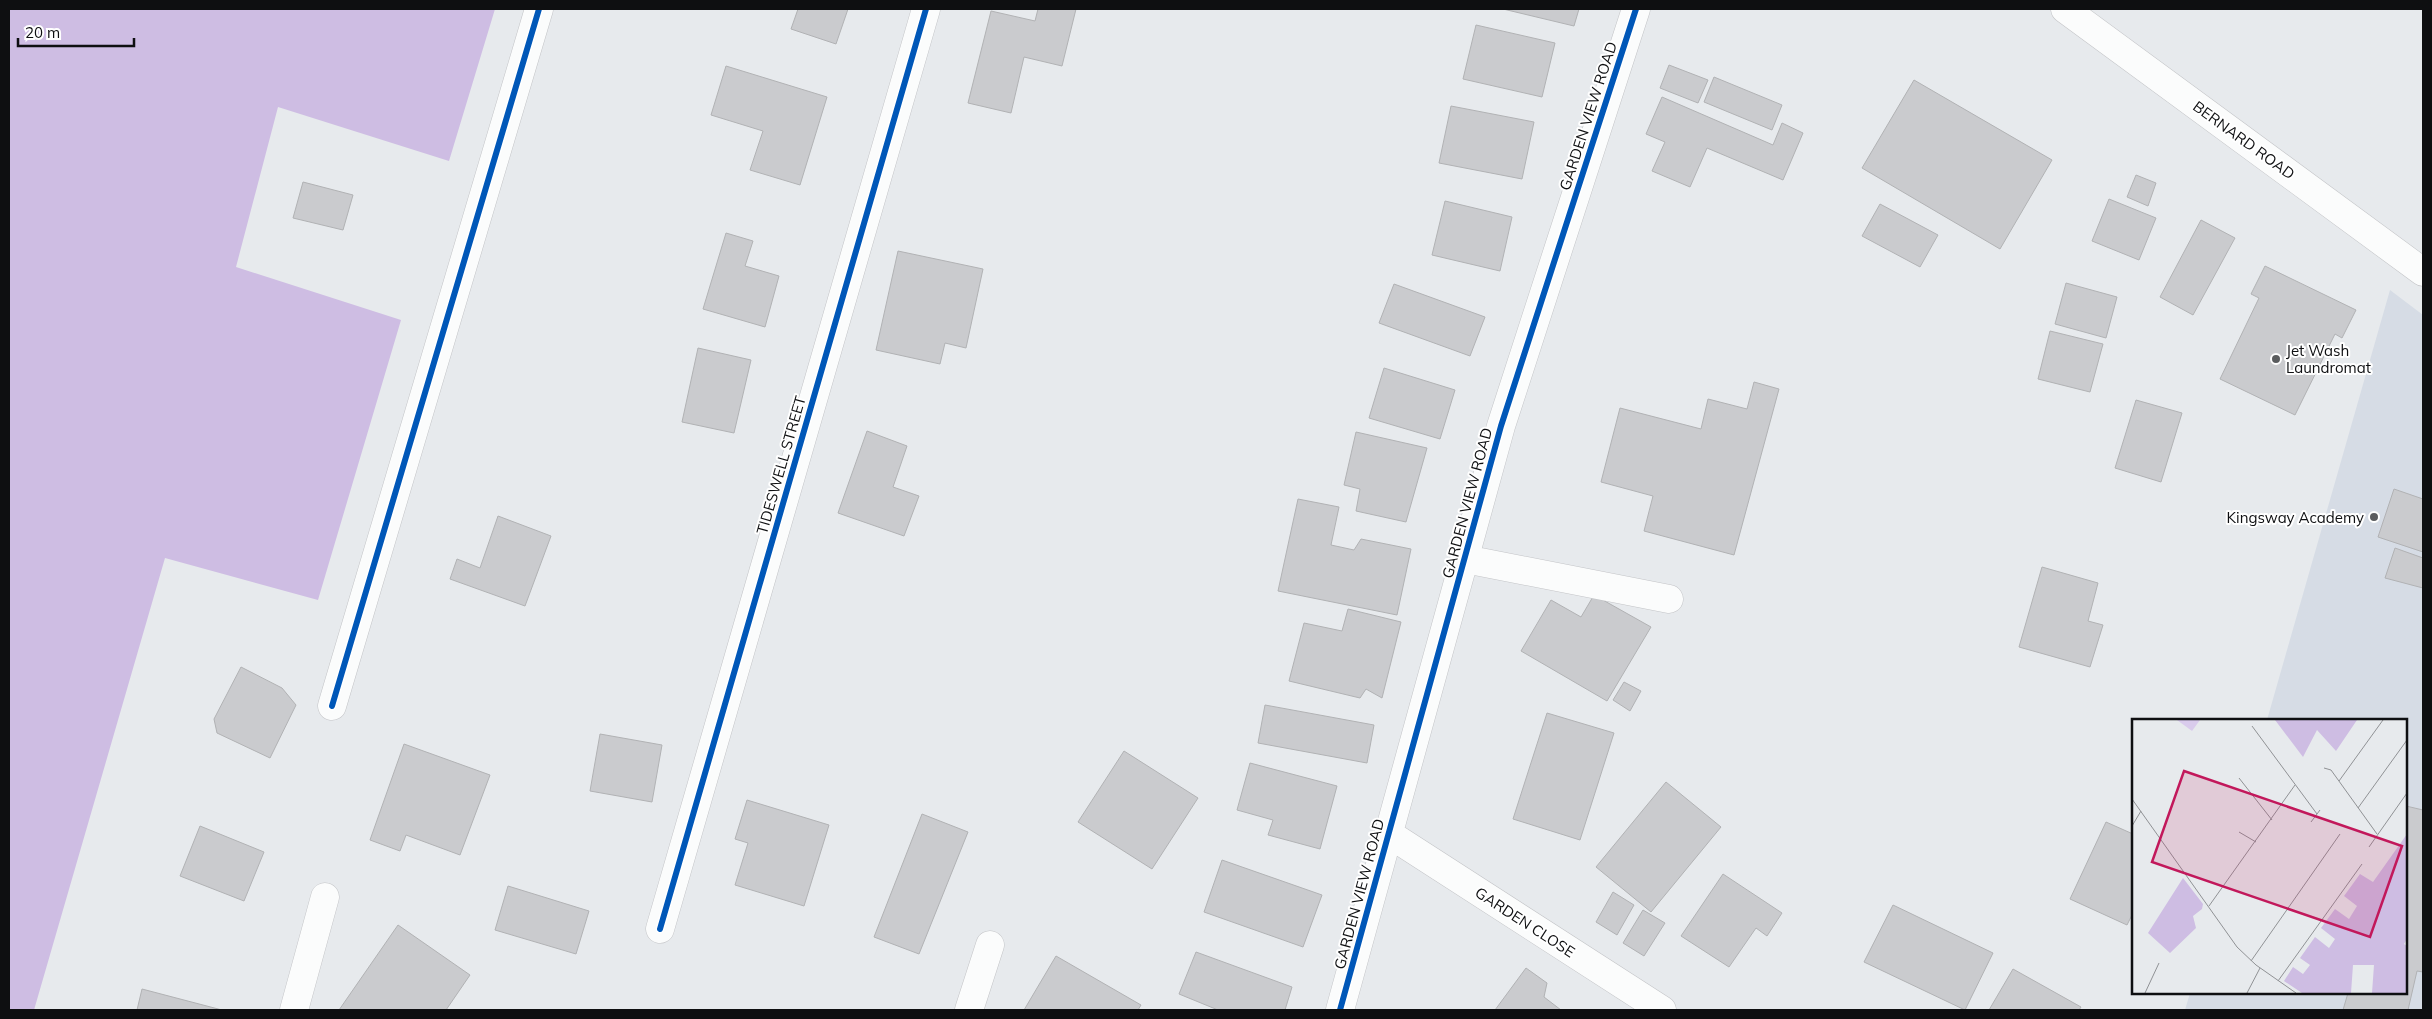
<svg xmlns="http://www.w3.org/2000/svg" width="2432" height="1019" viewBox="0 0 2432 1019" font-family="Mulish,sans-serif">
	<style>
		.built { fill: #d6dce5 }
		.forest { fill: #cebde3 }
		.building { fill: #cacbce; stroke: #b1b2b4 }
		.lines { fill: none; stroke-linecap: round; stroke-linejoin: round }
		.minor-casing { stroke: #c3c4c7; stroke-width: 29 }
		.major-casing { stroke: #c3c4c7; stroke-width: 29 }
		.minor { stroke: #fbfcfc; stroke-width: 28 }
		.major { stroke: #fbfcfc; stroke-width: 28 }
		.cycleway-casing { stroke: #fff; stroke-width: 9 }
		.cycleway { stroke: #0057b8; stroke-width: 6 }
		.poi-dot { fill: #5a5c5e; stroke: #fff; stroke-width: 2 }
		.labels { text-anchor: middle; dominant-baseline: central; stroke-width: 4; stroke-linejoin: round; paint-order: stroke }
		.street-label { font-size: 15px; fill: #0e0f11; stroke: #fff }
		.poi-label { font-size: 15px; fill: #0e0f11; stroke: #fff; text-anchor: start }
		.inset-road { fill: none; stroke: #909295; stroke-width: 1 }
		.view { fill: #c2185b; fill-opacity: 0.15; stroke: #c2185b; stroke-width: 2.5 }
		.inset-edge { fill: none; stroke: #0e0f11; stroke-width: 2.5 }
	</style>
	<rect width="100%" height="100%" fill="#e7eaed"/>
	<!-- built -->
	<path class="built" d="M2390,290L2423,315V1010H2185L2190,993H2406V720H2267Z"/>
	<!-- forest -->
	<path class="forest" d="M9,9H495L449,161L278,107L236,267L401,320L318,600L165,558L34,1010H9Z"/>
	<!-- building -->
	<path class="building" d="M798,9H848L836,44L791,29Z
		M1038,9H1076L1062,66L1024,57L1011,113L968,103L991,11L1035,21Z
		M1503,9H1579L1574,26Z
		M1476,25L1555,43L1542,97L1463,79Z
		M1669,65L1708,80L1698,103L1660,88Z
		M726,66L827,97L800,185L750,170L763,131L711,115Z
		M1714,77L1782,105L1772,130L1704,102Z
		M1914,80L2052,160L2000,249L1862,168Z
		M1662,97L1773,145L1782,123L1803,133L1783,180L1707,148L1690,187L1652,171L1665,142L1646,134Z
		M1451,106L1534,122L1522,179L1439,163Z
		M2136,175L2156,183L2148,206L2127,197Z
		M303,182L353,195L343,230L293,218Z
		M2109,199L2156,218L2139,260L2092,241Z
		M1445,201L1512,217L1500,271L1432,255Z
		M1880,204L1938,235L1920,267L1862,236Z
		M2201,220L2235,238L2193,315L2160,297Z
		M726,233L753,241L745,266L779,276L765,327L703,309Z
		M898,251L983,269L966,348L945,343L940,364L876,350Z
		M2265,266L2356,310L2342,338L2335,334L2295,415L2220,379L2259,298L2251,294Z
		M2066,283L2117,297L2106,338L2055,324Z
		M1394,284L1485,317L1470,356L1379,323Z
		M2050,331L2103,344L2090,392L2038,379Z
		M698,348L751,360L734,433L682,422Z
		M1384,368L1455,390L1440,439L1369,418Z
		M1754,382L1779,389L1734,555L1644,531L1653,496L1601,482L1620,408L1701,429L1708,399L1747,409Z
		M2136,400L2182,413L2161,482L2115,468Z
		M867,431L907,446L893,487L919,496L904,536L838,513Z
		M1356,432L1427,448L1406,522L1356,511L1360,489L1344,485Z
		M2394,489L2423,499V552L2378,537Z
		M1298,499L1339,507L1331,545L1354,550L1361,539L1411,549L1397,615L1278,591Z
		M498,516L551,536L525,606L450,579L457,559L480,568Z
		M2395,548L2423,558V588L2385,578Z
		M2042,567L2098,583L2088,621L2103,625L2090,667L2019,647Z
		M1594,595L1651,627L1607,701L1521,651L1551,600L1581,617Z
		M1348,609L1401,622L1382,698L1366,689L1360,698L1289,681L1304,623L1342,631Z
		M241,667L282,688L296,705L270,758L217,733L214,719Z
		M1624,682L1641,691L1630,711L1613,700Z
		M1265,705L1374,725L1367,763L1258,743Z
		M1547,713L1614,733L1580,840L1513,819Z
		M600,734L662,745L652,802L590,791Z
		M404,744L490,775L460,855L406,835L400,851L370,840Z
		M1124,751L1198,798L1152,869L1078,822Z
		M1250,763L1337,786L1320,849L1268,835L1273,820L1237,810Z
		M1666,782L1721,827L1651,912L1596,867Z
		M747,800L829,825L804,906L735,885L748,843L735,839Z
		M2406,806L2423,810V972L2417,971L2408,1010H2343L2348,993H2406Z
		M922,814L968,832L919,954L874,937Z
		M2106,822L2133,834V913L2127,925L2070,899Z
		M200,826L264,852L244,901L180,876Z
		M1222,860L1322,895L1303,947L1204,912Z
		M1723,874L1782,913L1767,936L1756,928L1729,967L1681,936Z
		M508,886L589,911L576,954L495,930Z
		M1613,892L1634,905L1617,935L1596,922Z
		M1893,905L1993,953L1965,1010L1864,962Z
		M1643,910L1665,923L1644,956L1623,943Z
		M398,925L470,975L446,1010H339Z
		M1196,952L1292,987L1285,1010H1218L1179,994Z
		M1056,956L1141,1005L1138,1010H1024Z
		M1526,968L1547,983L1544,997L1561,1010H1495Z
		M2013,969L2081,1007L2079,1010H1989Z
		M142,989L222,1010H137Z"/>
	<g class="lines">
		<!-- minor casing -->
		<g class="minor-casing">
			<path id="minor" d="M1465,559L1669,599
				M332,706L539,9
				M1389,834L1662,1010
				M660,929L926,9
				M294,1010L325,897
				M969,1010L990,945
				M1340,1010L1501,426L1636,9"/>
		</g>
		<!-- major casing -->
		<g class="major-casing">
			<path id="major" d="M2065,9L2423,272"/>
		</g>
		<!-- minor -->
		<use href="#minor" class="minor"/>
		<!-- major -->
		<use href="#major" class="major"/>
		<!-- cycleway casing -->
		<g class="cycleway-casing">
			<path id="cycleway" d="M332,706L539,9
				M660,929L926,9
				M1340,1010L1501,426L1636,9"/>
		</g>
		<!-- cycleway -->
		<use href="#cycleway" class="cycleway"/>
	</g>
	<!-- markers -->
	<g class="poi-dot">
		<circle cx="2276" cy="359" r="5"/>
		<circle cx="2374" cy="517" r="5"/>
	</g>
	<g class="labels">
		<!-- street labels -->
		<g class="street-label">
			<text transform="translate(1588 116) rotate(-72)">GARDEN VIEW ROAD</text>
			<text transform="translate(2244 140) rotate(36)">BERNARD ROAD</text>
			<text transform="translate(781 465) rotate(-74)">TIDESWELL STREET</text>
			<text transform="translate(1467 503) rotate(-75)">GARDEN VIEW ROAD</text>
			<text transform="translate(1359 894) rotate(-75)">GARDEN VIEW ROAD</text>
			<text transform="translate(1525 922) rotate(33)">GARDEN CLOSE</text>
		</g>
		<!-- poi labels -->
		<g class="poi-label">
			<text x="2286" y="350">Jet Wash<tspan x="2286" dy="17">Laundromat</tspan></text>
			<text x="2364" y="517" text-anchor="end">Kingsway Academy</text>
		</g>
	</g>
	<!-- overview -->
	<g transform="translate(2132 719)">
		<rect width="275" height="275" fill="#e7eaed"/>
		<path d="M45,1H68L60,12Z" fill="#d9cbec"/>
		<path d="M143,1H225L204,32L185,11L171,38ZM275,115V220L272,225L275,227V274H240L242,246H221L219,274H170L152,262L161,248L171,255L178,246L168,239L183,218L197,229L203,220L189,209L203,190L217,200L225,187L212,177L228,155L241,163ZM51,159L71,185L70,190L61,197L64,209L38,234L16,214Z" fill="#cebde3"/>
		<path class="inset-road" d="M120,7L185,95M192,49L199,51L245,115M107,59L140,101M207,62L251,1M0,80L105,228L124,246L164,274M226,89L275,21M179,103L188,91M0,107L9,92M107,113L124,123M237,128L275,74M77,187L163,66M119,242L208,115M146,262L230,145M13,274L27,244M115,274L128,249"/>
		<path class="view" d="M52,52L270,127L238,218L20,143Z"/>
		<rect width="275" height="275" class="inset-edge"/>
	</g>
	<!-- border -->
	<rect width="2432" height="1019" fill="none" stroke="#0e0f11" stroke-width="20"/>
	<!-- scale -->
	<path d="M18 38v8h116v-8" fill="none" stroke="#0e0f11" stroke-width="2.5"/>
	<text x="25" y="38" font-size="15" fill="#0e0f11" stroke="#ffffff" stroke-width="4" paint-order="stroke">20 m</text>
</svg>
